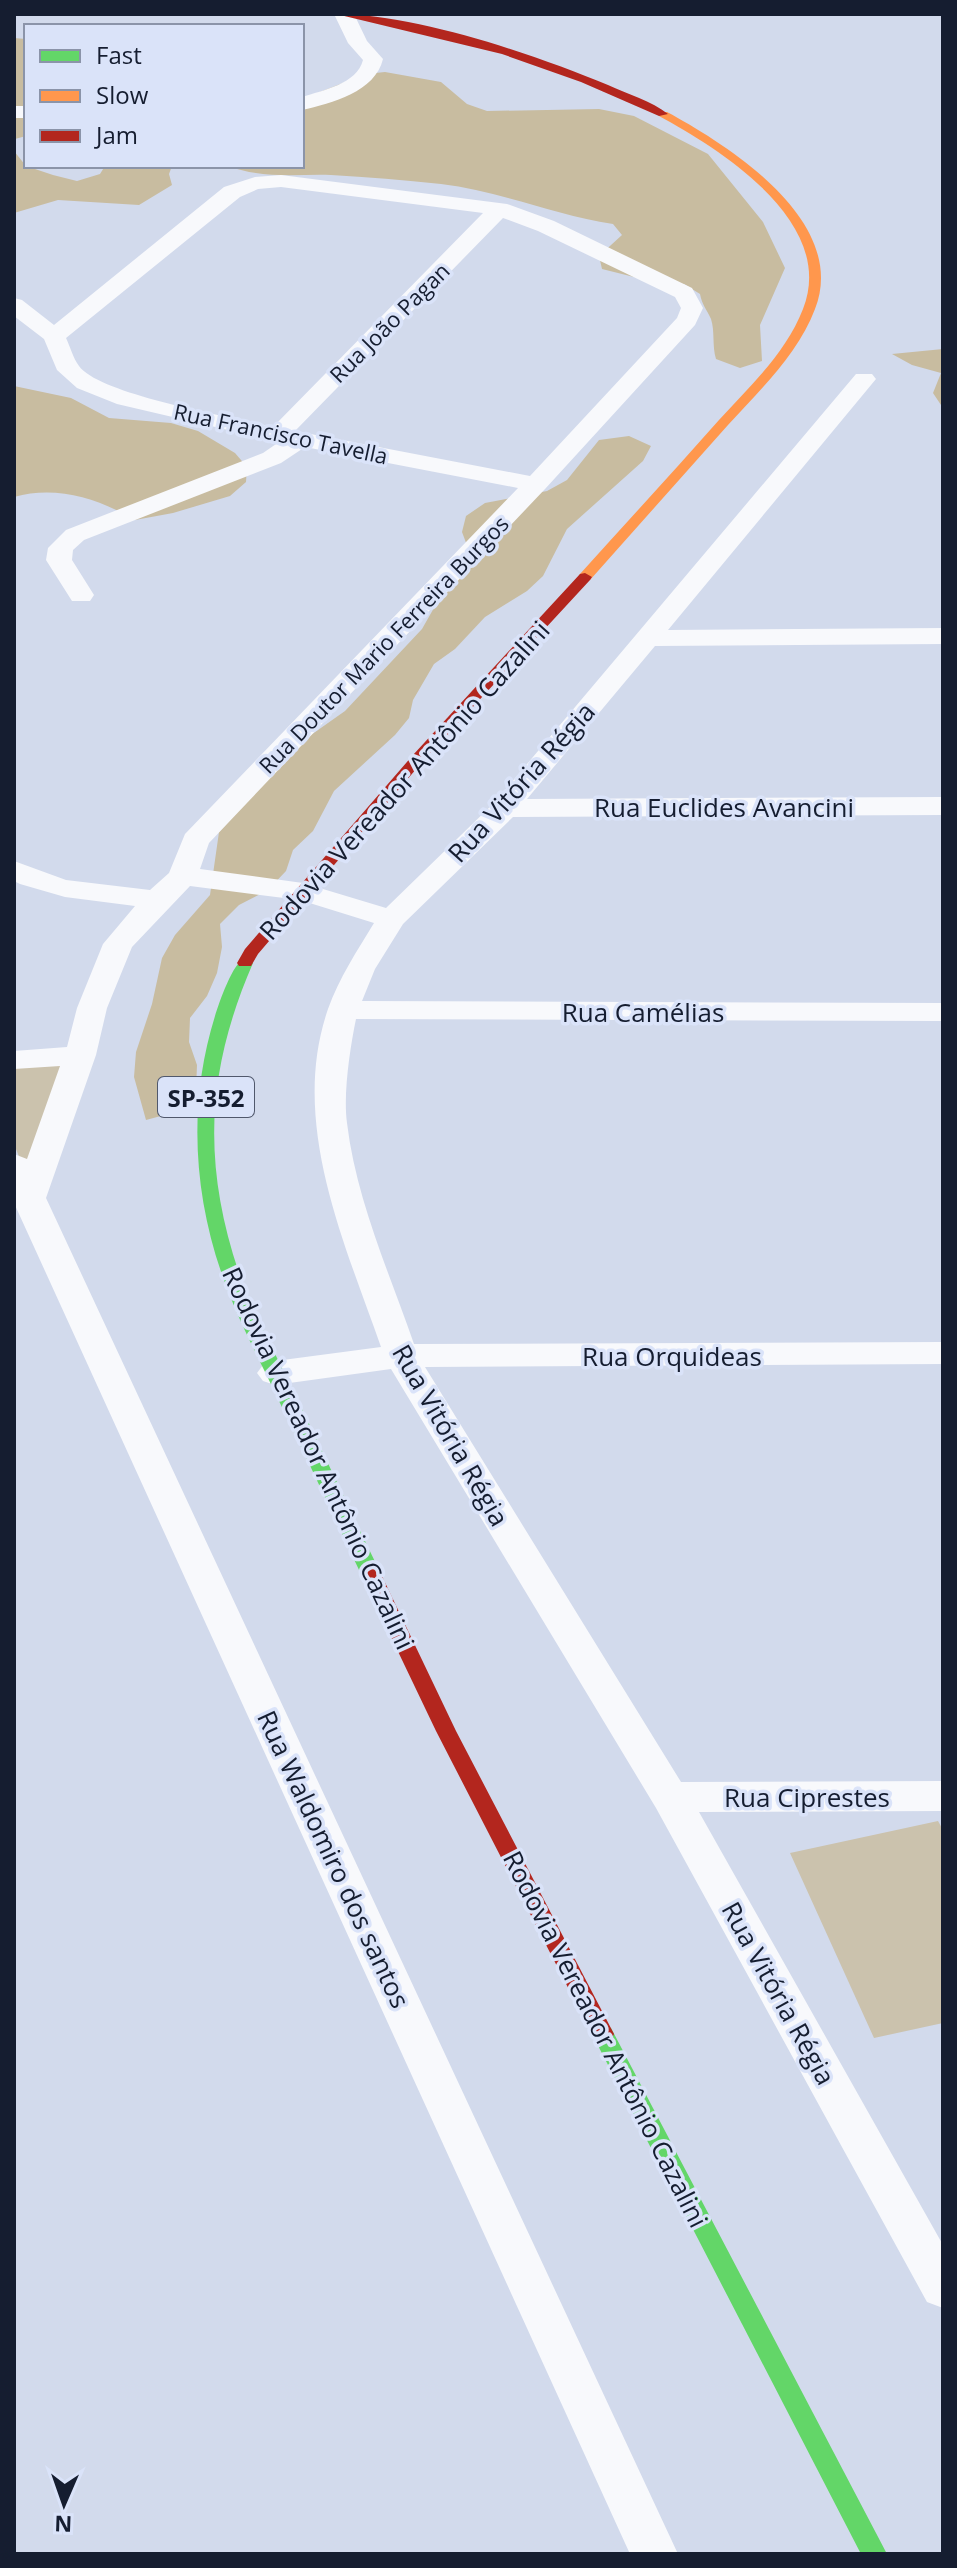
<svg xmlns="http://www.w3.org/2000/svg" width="957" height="2568" viewBox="0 0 957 2568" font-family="'Open Sans',sans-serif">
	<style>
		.green { fill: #cbc2ad }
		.forest { fill: #c8bca0 }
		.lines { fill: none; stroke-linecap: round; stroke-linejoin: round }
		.street { fill: #f8f9fc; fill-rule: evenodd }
		.fast { fill: #63d668; fill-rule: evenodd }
		.slow { fill: #ff974d; fill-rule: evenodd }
		.jam { fill: #b3261e; fill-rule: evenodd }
		.labels { text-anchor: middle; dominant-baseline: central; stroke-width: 7; stroke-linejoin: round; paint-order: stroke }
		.far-street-label { font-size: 22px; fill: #151d30; stroke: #dae3f9 }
		.shield { fill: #dae3f9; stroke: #50586c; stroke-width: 2 }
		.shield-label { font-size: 24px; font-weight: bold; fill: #151d30 }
		.street-label { font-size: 26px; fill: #151d30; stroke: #dae3f9 }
	</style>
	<rect width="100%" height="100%" fill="#d2daec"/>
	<!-- green -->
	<path class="green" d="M70,1060L28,1179L14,1144V1062Z
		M938,1821L943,1830V2023L874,2038L790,1853Z"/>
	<!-- forest -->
	<path class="forest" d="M14,38L26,39V136L15,139L14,145Z
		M385,72L441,82L467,104L487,111L599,109L634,116L708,154L763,222L785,268L760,325L762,361L740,368L716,359C712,346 715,331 711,319C707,310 702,305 700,294L684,284L654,282L602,269L599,256L622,235L613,224C555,215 500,191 441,184C404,180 367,177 331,175C295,174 263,179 228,166H302V99L366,74Z
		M14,151L26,166L53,175L77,181L100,174L105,166H172L169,174L172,185L139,205L58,200L14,213Z
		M943,349V408L933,393L941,373L912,365L892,354Z
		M14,386L71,398L109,418L171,423L198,431L235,453L247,467L246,482L230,496L173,513L135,520C99,499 57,485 14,497Z
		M629,436L651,446L643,461L567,529L543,576L527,591L485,617L455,649L434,664L413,700L409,718L395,735L334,791L313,831L293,850L286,871L268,890L239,905L220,924L222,947L217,973L207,996L190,1018L189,1042L197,1065L196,1090L172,1113L146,1120L134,1077L136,1052L152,1004L162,958L175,935L210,895L219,832L301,742L345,711L422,629L468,548L462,532L466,516L485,503L547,491L567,480L599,440Z"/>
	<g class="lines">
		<!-- street -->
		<path class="street" d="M334,14H354L367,41L383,59C375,92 332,103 302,110V97C323,90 357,84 363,60L348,43Z
			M14,106H26V118H14Z
			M281,175L507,204L554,221L692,288L703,308L695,325L545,489L209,843L200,869L303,883L386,908L495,802L856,374H872L876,379L668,630L943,628V644L655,646L527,799L943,797V815L513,817L403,924L375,969L362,1001L943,1003V1021L356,1019C350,1048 343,1094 347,1123C356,1199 389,1272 414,1344L943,1342V1364L425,1367L681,1782L943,1781V1811L699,1812L943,2245V2308L927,2302L656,1808L391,1369L275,1385L263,1381L257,1373L263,1365L275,1361L381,1347C344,1241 289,1122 328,1009C339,978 357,951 374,923L300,900L190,886L132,947L107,1008L96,1055L46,1198L678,2554H630L14,1203V1154L27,1159L60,1066L14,1069V1051L67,1047L77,1008L103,944L135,906L65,897L20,884L14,881V861L66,880L150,890L169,873L185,834L518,488L305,447L281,463L84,540L73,550L72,560L94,595L90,601H72L46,560L48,548L66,530L263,453L279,442L117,404L77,388L57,370L44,339L14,316V298L22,300L54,325L224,187L255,177ZM281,187L483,213L273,427C233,417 100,395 79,366C73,358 70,346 66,338L240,197L258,189ZM503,218L538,231L675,297L681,308L677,318L530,476L295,431Z"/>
		<!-- fast -->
		<path class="fast" d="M245,958L253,963C203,1078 202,1174 246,1293C258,1323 274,1351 288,1380C319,1444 349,1508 380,1572L377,1577H363L360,1572C333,1515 307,1458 279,1401C263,1366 244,1332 230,1296C194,1206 186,1109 215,1016C219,1003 233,962 245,958Z
			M603,2025L611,2028L887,2554H861L592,2034L595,2028Z"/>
		<!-- slow -->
		<path class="slow" d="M659,112H667C730,146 849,222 815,309C798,354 760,390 728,425C682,477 636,528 590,580L585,581L578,577L580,574C626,523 673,472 719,420C750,386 786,353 803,309C837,223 722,150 659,116Z"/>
		<!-- jam -->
		<path class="jam" d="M336,14C416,14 533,54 608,85C627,94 652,101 668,114L659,116L581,82L502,54Z
			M585,573L592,577L590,580L423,761L258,954L251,966H239L237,963L245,949L413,755L580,574Z
			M370,1565L377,1567L380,1572L456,1731L614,2034L611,2040L603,2043L595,2040L436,1731L360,1572L363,1567Z"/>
	</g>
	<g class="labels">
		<!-- far-street labels -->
		<g class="far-street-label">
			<text transform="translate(389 322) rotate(-45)">Rua João Pagan</text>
			<text transform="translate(281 433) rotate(12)">Rua Francisco Tavella</text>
			<text transform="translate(383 644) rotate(-46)">Rua Doutor Mario Ferreira Burgos</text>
		</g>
		<!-- shield labels -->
		<rect class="shield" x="158" y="1077" width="96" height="40" rx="6"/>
		<g class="shield-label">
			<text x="206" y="1097">SP-352</text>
		</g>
		<!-- street labels -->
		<g class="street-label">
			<text transform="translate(404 780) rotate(-48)">Rodovia Vereador Antônio Cazalini</text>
			<text transform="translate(521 782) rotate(-48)">Rua Vitória Régia</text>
			<text x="724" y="807">Rua Euclides Avancini</text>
			<text x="643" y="1012">Rua Camélias</text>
			<text x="672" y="1356">Rua Orquideas</text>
			<text transform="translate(451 1435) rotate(60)">Rua Vitória Régia</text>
			<text transform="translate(319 1458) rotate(65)">Rodovia Vereador Antônio Cazalini</text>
			<text x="807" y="1797">Rua Ciprestes</text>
			<text transform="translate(334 1859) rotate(65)">Rua Waldomiro dos santos</text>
			<text transform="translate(779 1993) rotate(61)">Rua Vitória Régia</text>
			<text transform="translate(606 2039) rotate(63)">Rodovia Vereador Antônio Cazalini</text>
		</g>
	</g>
	<!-- border -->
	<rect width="957" height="2568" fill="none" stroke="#151d30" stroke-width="32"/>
	<!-- legend -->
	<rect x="24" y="24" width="280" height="144" fill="#dae3f9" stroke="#8b94a9" stroke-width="2"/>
	<rect x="40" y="50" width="40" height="12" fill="#63d668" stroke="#8b94a9" stroke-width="2"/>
	<text x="96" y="64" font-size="24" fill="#151d30">Fast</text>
	<rect x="40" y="90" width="40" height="12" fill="#ff974d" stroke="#8b94a9" stroke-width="2"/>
	<text x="96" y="104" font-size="24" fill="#151d30">Slow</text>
	<rect x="40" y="130" width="40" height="12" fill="#b3261e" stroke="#8b94a9" stroke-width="2"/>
	<text x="96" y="144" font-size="24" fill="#151d30">Jam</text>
	<!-- north arrow -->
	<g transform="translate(64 2504) rotate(182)" stroke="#dae3f9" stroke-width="6" paint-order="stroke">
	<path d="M0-6L14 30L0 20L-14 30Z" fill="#151d30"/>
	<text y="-12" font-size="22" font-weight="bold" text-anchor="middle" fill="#151d30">N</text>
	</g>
</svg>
